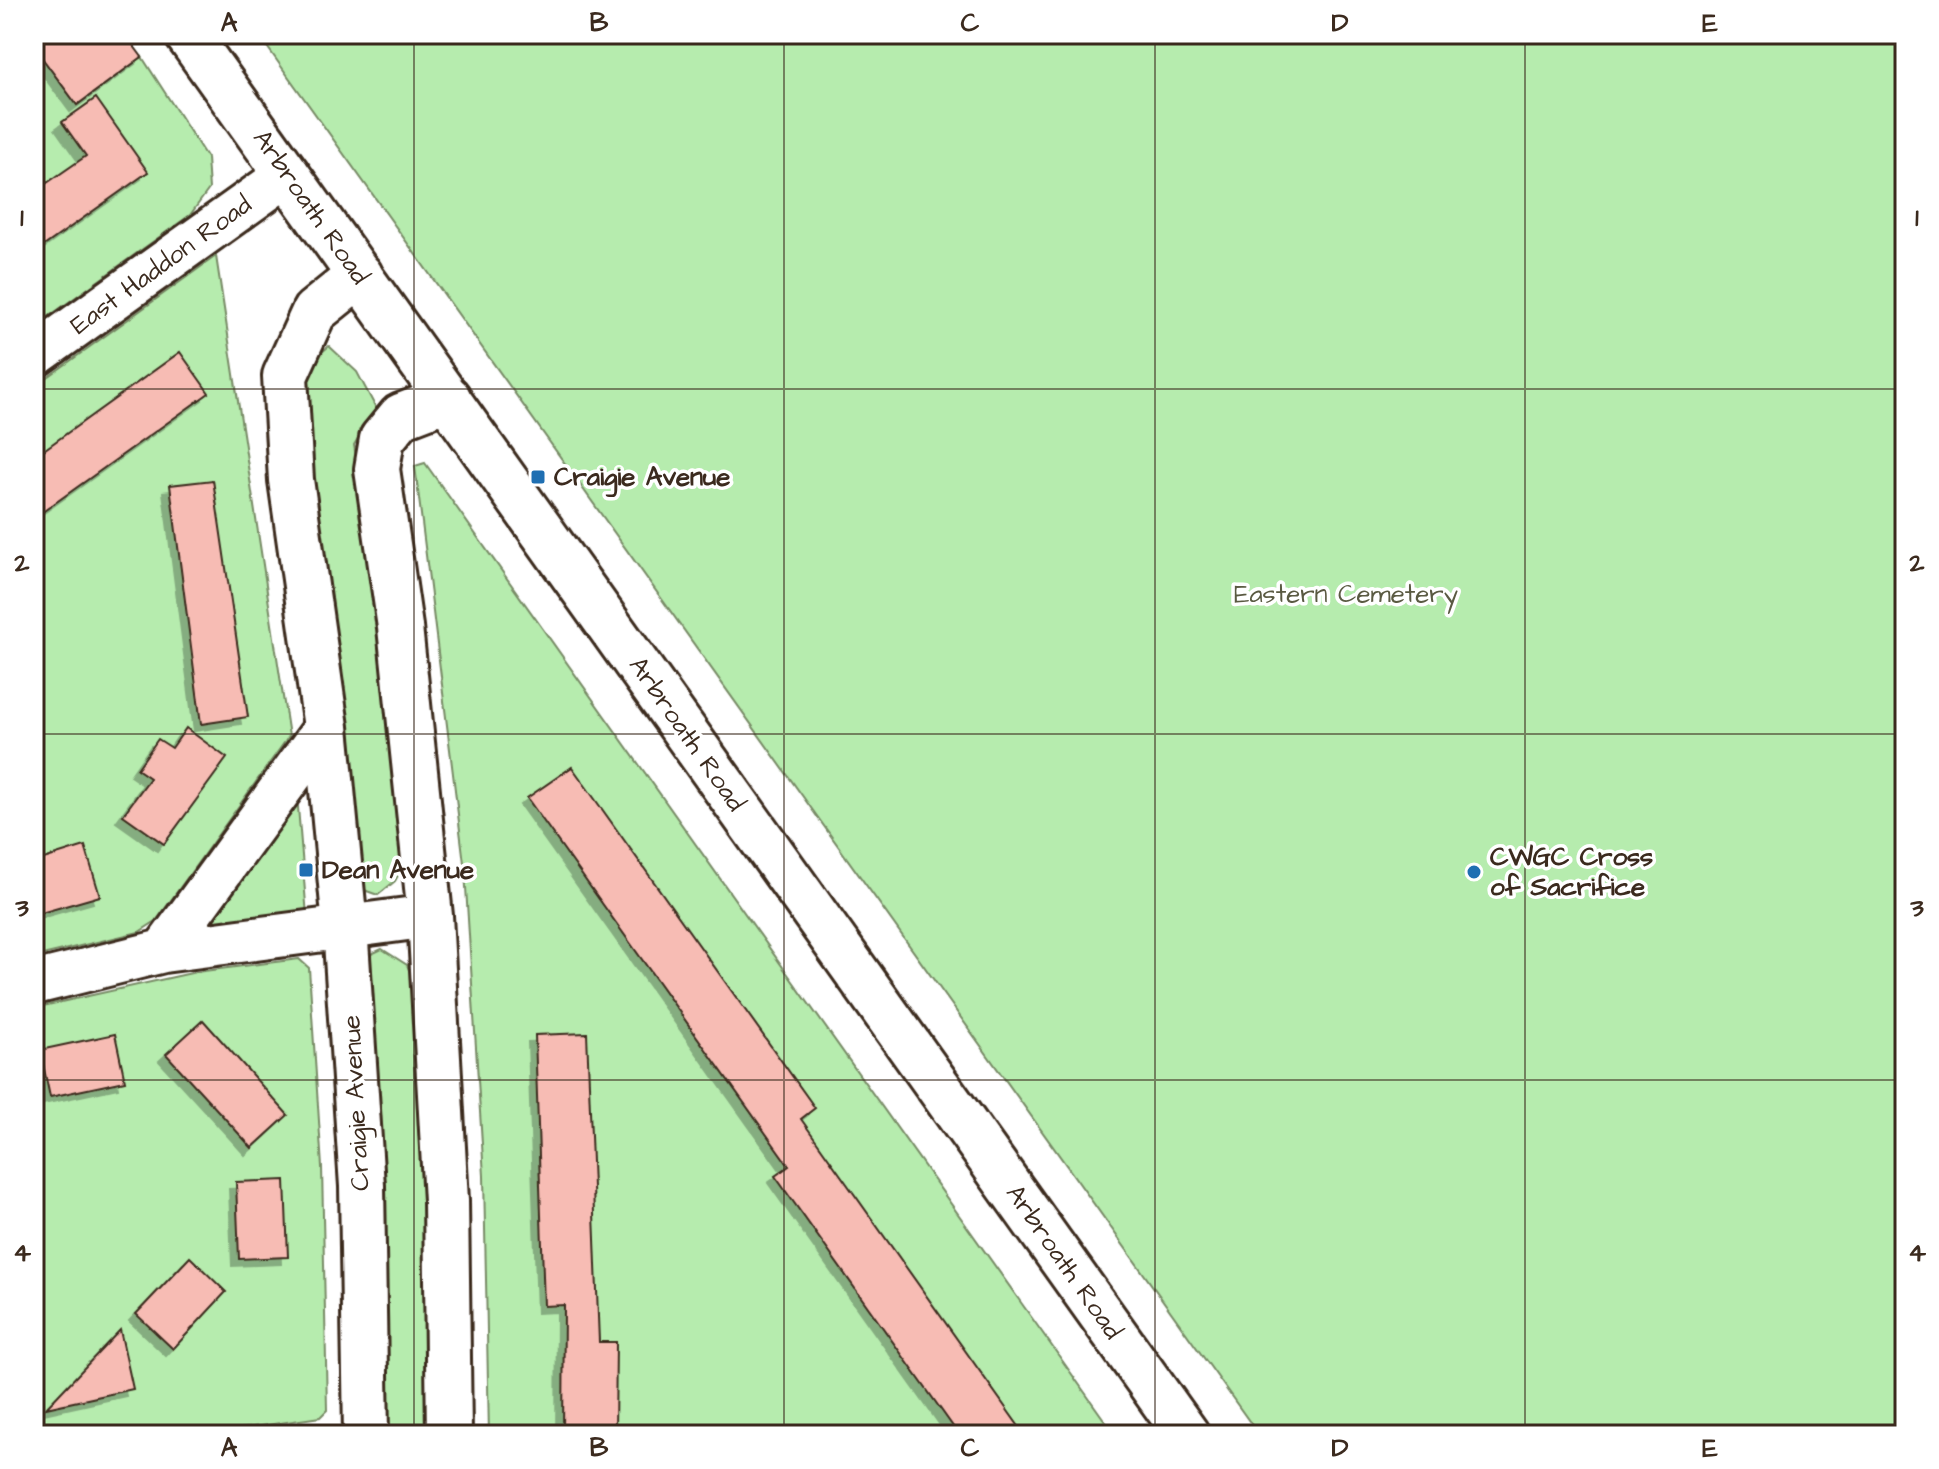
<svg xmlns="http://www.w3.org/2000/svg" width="1939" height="1469" viewBox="0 0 1939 1469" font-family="'Architects Daughter',sans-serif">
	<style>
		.green { fill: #b6ecae; stroke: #788b66; stroke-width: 2 }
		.building { fill: #f7bcb4; stroke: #3b2a1e; stroke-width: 2; filter: url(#shadow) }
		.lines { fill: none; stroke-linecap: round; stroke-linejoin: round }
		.minor-casing { stroke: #3b2a1e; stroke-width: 48 }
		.tertiary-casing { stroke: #3b2a1e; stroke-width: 50 }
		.secondary-casing { stroke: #3b2a1e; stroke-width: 50 }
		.minor { stroke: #fff; stroke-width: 42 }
		.tertiary { stroke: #fff; stroke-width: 44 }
		.secondary { stroke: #fff; stroke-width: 44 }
		.grid { fill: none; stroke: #3b2a1e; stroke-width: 2; stroke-opacity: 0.55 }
		.poi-dot { fill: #1f6fb2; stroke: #fff; stroke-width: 3 }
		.labels { text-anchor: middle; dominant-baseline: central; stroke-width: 7; stroke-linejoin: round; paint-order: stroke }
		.street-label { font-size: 26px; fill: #3b2a1e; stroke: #fff }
		.poi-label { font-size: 26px; font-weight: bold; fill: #3b2a1e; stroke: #fff; text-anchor: start }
		.park-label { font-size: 26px; fill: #5a5a42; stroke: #fff }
		.neatline { fill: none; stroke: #3b2a1e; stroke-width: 3 }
		.grid-label { font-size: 26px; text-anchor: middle; font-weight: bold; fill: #3b2a1e }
	</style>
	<defs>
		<filter id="shadow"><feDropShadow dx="-7" dy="7" stdDeviation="0" flood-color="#0004"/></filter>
	</defs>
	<rect width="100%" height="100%" fill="#fff"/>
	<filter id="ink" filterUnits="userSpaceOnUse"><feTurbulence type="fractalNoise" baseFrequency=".0125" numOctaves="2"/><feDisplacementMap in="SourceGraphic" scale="16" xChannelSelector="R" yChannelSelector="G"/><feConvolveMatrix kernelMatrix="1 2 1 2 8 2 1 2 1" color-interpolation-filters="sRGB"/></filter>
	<g filter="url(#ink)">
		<!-- green -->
		<path class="green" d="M258,34H1905V1435H1259Z
			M34,47L77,105L142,57L207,158L209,189L190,215L34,327Z
			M216,256L289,736L156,921L139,932L34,957V387Z
			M329,346L357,372L376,408L354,445L383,629L404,864L395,881L378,895L361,889L309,455L307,381L313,360Z
			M425,463L1115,1435H489L484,1176L465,871L415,466Z
			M297,795L307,916L197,933Z
			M382,949L407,965L415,985L428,1202L431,1435H383L367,956Z
			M299,959L309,968L322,1167L327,1410L320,1417L201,1435H34V1008L196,972Z"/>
		<!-- building -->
		<path class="building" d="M34,34H125L142,57L77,105L34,47Z
			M96,98L148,172L34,253V192L86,156L62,122Z
			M180,352L209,393L34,518V457Z
			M213,480L248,717L201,724L170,485Z
			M186,728L227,758L164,844L123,815L150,778L137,769L158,739L172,748Z
			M572,767L815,1108L801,1119L1025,1435H959L775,1176L789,1166L527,798Z
			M85,846L100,896L34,915V862Z
			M203,1020L288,1115L252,1148L166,1054Z
			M587,1033L599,1342H616L615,1435H563L564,1305L544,1306L535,1035Z
			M115,1034L125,1081L50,1097L40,1050Z
			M285,1180L288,1257L239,1259L236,1182Z
			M190,1257L226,1292L173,1349L136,1314Z
			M120,1330L133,1389L46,1408Z"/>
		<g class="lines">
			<!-- minor casing -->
			<g class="minor-casing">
				<path id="minor" d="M34,356L288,174
					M163,951L326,727
					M34,983L163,951L430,916"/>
			</g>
			<!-- tertiary casing -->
			<g class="tertiary-casing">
				<path id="tertiary" d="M360,275L314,312L285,376L291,480L326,727L345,926L362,1186L366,1435
					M448,398L401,416L382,439L377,469L400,627L430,916L446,1201L449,1435"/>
			</g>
			<!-- secondary casing -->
			<g class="secondary-casing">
				<path id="secondary" d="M187,34L1187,1435"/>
			</g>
			<!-- minor -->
			<use href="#minor" class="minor"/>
			<!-- tertiary -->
			<use href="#tertiary" class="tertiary"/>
			<!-- secondary -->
			<use href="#secondary" class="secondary"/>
		</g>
	</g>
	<!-- grid -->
	<path class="grid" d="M414,34V1435M784,34V1435M1155,34V1435M1525,34V1435M34,389H1905M34,734H1905M34,1080H1905"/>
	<!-- markers -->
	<g class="poi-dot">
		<rect x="530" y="469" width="16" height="16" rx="4"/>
		<rect x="298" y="862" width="16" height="16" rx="4"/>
		<circle cx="1474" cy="872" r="8"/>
	</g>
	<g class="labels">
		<!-- street labels -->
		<g class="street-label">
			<text transform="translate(311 207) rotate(55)">Arbroath Road</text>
			<text transform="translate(161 265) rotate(-36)">East Haddon Road</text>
			<text transform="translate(687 734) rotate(55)">Arbroath Road</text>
			<text transform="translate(356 1103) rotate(-93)">Craigie Avenue</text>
			<text transform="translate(1064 1262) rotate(55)">Arbroath Road</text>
		</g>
		<!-- poi labels -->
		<g class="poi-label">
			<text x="554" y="477">Craigie Avenue</text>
			<text x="1490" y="857">CWGC Cross<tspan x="1490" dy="30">of Sacrifice</tspan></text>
			<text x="322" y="870">Dean Avenue</text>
		</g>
		<!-- park labels -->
		<g class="park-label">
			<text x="1346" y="594">Eastern Cemetery</text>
		</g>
	</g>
	<!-- margin -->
	<rect width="1939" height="1469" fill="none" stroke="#fff" stroke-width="88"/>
	<rect x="44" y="44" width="1851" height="1381" class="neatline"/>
	<g class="grid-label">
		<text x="229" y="31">A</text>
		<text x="599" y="31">B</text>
		<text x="970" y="31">C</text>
		<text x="1340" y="31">D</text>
		<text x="1710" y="31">E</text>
		<text x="22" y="226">1</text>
		<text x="1917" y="226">1</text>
		<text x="22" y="571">2</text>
		<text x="1917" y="571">2</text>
		<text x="22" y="916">3</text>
		<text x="1917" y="916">3</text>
		<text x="22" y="1261">4</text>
		<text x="1917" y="1261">4</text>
		<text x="229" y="1456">A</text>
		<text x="599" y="1456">B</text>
		<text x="970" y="1456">C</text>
		<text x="1340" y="1456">D</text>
		<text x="1710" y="1456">E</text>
	</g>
</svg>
